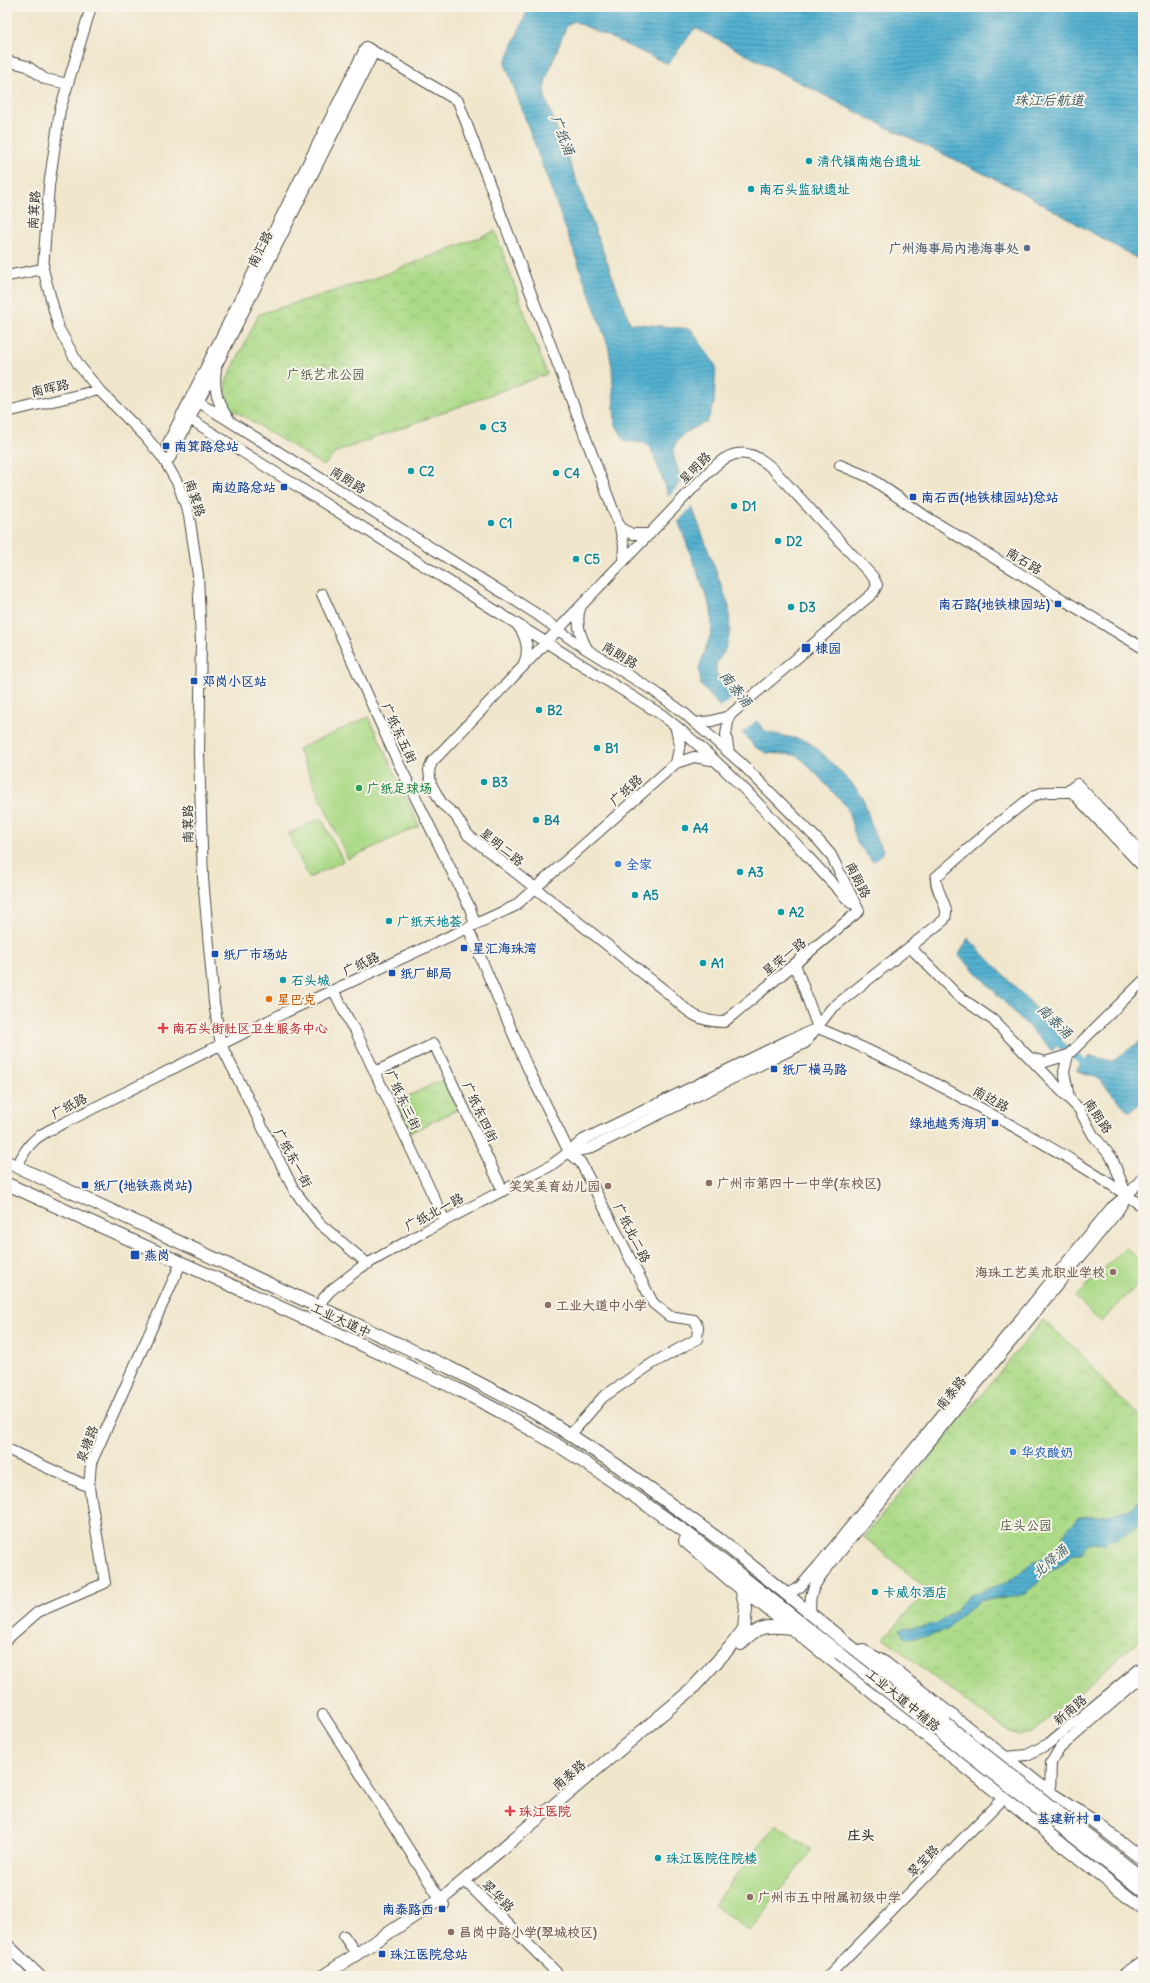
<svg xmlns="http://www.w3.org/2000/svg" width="1150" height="1983" viewBox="0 0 1150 1983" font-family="Delius,'LXGW WenKai TC',sans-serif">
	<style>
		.grass { fill: #acda87; stroke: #6c8259 }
		.park { fill: url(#park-crowns); stroke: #6c8259 }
		.water { fill: url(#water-rules); stroke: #3e6e7e }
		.pier { fill: #f0e6cc }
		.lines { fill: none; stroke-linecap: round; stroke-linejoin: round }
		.canal { stroke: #52b0d0; stroke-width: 8 }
		.minor-casing { stroke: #494743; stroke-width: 12 }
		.major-casing { stroke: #494743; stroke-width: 14 }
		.minor { stroke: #fff; stroke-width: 10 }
		.major { stroke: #fff; stroke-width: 12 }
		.major-bridge-casing { stroke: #494743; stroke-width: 14; stroke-linecap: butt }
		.major-bridge { stroke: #fff; stroke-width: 12 }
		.culture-dot { fill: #0f9aa8; stroke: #f7f3e8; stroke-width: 1.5 }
		.service-dot { fill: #5c6f8a; stroke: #f7f3e8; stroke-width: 1.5 }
		.transit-dot { fill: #1a4fb4; stroke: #f7f3e8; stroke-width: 1.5 }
		.leisure-dot { fill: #2e9e5b; stroke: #f7f3e8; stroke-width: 1.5 }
		.shop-dot { fill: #3f7fe0; stroke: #f7f3e8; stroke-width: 1.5 }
		.food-dot { fill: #e8710a; stroke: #f7f3e8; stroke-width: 1.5 }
		.health-dot { fill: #e0444e; stroke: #f7f3e8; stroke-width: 1.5 }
		.education-dot { fill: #8d6e63; stroke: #f7f3e8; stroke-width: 1.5 }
		.labels { text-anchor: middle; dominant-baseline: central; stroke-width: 4; stroke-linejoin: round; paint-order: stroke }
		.culture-label { font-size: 13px; font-weight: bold; fill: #0d838f; stroke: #f7f3e8; text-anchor: start }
		.street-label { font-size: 13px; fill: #2b2b2b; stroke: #f7f3e8 }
		.service-label { font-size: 13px; font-weight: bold; fill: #4e5e75; stroke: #f7f3e8; text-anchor: end }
		.park-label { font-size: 13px; fill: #4b5742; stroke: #f7f3e8 }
		.transit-label { font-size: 13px; font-weight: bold; fill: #164399; stroke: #f7f3e8; text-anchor: start }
		.leisure-label { font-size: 13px; font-weight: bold; fill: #27864d; stroke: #f7f3e8; text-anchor: start }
		.shop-label { font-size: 13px; font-weight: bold; fill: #366cbe; stroke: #f7f3e8; text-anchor: start }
		.food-label { font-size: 13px; font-weight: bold; fill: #c56008; stroke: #f7f3e8; text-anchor: start }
		.health-label { font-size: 13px; font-weight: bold; fill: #be3a42; stroke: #f7f3e8; text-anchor: start }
		.education-label { font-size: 13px; font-weight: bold; fill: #785e54; stroke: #f7f3e8; text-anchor: start }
		.water-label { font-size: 14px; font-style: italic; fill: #395a65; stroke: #f7f3e8 }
		.neighbourhood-label { font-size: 14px; font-weight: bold; fill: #2b2b2b; stroke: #f7f3e8 }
	</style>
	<defs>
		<pattern id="park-crowns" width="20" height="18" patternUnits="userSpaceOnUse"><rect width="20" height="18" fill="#acda87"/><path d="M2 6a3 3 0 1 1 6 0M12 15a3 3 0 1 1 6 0" fill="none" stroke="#94bb75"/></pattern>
		<pattern id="water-rules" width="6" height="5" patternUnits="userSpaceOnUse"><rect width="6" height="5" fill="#52b0d0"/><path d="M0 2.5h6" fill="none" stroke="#448fa9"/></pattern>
	</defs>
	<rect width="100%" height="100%" fill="#f7f3e8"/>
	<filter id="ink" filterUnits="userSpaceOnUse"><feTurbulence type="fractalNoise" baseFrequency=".025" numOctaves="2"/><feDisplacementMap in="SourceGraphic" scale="8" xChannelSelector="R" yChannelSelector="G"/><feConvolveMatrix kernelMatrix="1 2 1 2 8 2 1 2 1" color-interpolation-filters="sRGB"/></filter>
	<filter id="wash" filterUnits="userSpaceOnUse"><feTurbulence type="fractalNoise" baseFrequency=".012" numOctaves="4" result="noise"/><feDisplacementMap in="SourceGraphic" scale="16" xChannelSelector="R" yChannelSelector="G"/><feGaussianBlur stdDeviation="0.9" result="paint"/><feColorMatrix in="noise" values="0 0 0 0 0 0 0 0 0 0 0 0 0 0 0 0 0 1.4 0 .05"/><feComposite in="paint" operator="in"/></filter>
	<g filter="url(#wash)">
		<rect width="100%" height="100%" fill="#f0e6cc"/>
		<!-- grass -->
		<path class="grass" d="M369,717L419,826L348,859L298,749Z
			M321,818L343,861L309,878L288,834Z
			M1126,1247L1143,1264V1280L1100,1322L1075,1297Z
			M776,1824L811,1851L749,1931L714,1905Z"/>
		<!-- park -->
		<path class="park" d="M495,231L547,374L336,452L324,466L227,406L226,382L259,314L373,279Z
			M444,1079L459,1109L411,1132L396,1102Z
			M1043,1320L1081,1354L1114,1393L1143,1418V1637L1032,1733L1021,1735L1010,1732L970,1705L884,1638L928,1590L864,1537Z"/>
		<!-- water -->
		<path class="water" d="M529,7H1143V262L1020,191L872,120L695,28L668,64L574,21L566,27L545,82V97L630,323L691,329L716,366L714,404L707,422C689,429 668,439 675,461L729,606L730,633L724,652L716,664V670L717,675L766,732L807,741L818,749L854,786L863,798L876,839L884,851L873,862L857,843L847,807L804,761L795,755L767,753L755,747L701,685L699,668L712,630L711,609L651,448L644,443L625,441L615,423L612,367L608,345L505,63Z
			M968,938L1064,1037L1052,1051L959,955Z
			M1143,1039V1101L1129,1112L1098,1078L1076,1070L1089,1056L1113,1061Z
			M1143,1499V1523L1114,1540H1108L1103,1545L1090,1542L1085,1547L1083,1552L1073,1555L1065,1563L1047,1573L1027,1594L1002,1599H991L980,1601L956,1619L947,1630L928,1636L906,1638L899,1630L904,1628H915L938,1623L954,1612L968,1596L1005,1583L1033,1562L1051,1555L1058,1548L1068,1528L1079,1517C1108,1517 1118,1515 1143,1499Z"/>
		<!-- pier -->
		<path class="pier" d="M684,480L693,505L677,523L667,498Z
			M736,695L757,720L740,734L718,709Z"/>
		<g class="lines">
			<!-- canal -->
			<path class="canal" d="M1050,1036L1091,1069"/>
		</g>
	</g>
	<g filter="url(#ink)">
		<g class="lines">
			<!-- minor casing -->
			<g class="minor-casing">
				<path id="minor" d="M91,7L60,110L49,186L43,269L59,329L78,364L99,390L146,437L163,458L178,484L189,515L198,575L201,642L199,753L203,878L214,1003L221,1045L294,1190L320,1224L368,1264
					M7,61L27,66L45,79L68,84
					M7,276L43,269
					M216,370C213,387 218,406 229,419
					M191,397L535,613L575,642L654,691L684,713L743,765L820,842L831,855L859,911
					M7,412L99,390
					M182,414L662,715C732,769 790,839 851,903
					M167,445L366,47L458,101L620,528L624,546L623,562
					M170,458L374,52
					M840,465L869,477L928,518L1143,648
					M620,528L632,534H650
					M322,594L397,760L470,908L475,925
					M581,606C575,620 580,637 588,650
					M518,626C526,636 530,651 524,663
					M695,723L712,721L729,716L873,593L877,585L873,577L773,469C739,437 720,460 696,485L432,762L429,770L431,784L442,804L455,815L468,835L669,994C687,1011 697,1022 724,1022L859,911
					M675,726L680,744L676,763
					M729,752L726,735L729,716
					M1070,790L1143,867
					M468,928L526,1064L569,1152L581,1163L653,1303L669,1316L694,1320L698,1326L697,1339L653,1363L603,1397L571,1434
					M910,947L957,995L993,1020L1079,1109L1093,1135L1112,1158L1127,1196
					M795,964L818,1028
					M334,991L351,1025L355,1030L445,1221
					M818,1028C881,1054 942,1086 1002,1120C1050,1147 1098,1174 1143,1207
					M1068,1055L1064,1072L1069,1097
					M1031,1058L1045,1062L1068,1055L1143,981
					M375,1072L434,1044L503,1191
					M569,1152L588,1149L805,1043L831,1009L944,920C952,908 934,891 936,877L997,824L1033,796L1045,792H1067L1077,784L1143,854
					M17,1167C30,1136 42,1134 70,1120L286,1012L515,906L676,763L694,757L711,760
					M312,1322L323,1299L330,1291L360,1268L427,1230L550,1166L569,1152L583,1140L789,1040L816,1029
					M7,1449L89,1487
					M787,1594L800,1587L819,1565L1111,1208L1122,1199
					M811,1614C808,1597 813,1586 823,1573L1117,1212L1127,1196L1143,1177
					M7,1639L38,1612L105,1583L89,1487L91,1463L181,1263
					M323,1715L444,1905
					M1005,1757L1027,1755L1048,1744L1143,1666
					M1050,1793L1051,1763L1060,1748L1143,1676
					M469,1885L560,1976
					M344,1936L357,1955
					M828,1976L1003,1798"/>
			</g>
			<!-- major casing -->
			<g class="major-casing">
				<path id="major" d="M7,1162L448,1367L533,1411L618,1466L720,1540L946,1724
					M7,1184L328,1329L457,1389L499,1411L556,1444L605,1476L687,1533L839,1653
					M685,1541L730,1580L764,1606L1143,1909
					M741,1644C757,1625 768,1625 791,1628
					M863,1651L885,1663L1050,1793L1092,1820L1143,1860
					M7,1945L39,1976
					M7,1963L20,1976
					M323,1976L448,1894L691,1690L731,1646L744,1629L746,1608L741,1588
					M1123,1976L1143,1962"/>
			</g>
			<!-- minor -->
			<use href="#minor" class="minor"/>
			<!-- major -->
			<use href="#major" class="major"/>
			<!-- major-bridge casing -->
			<g class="major-bridge-casing">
				<path id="major-bridge" d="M839,1653L1143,1891
					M946,1724L1143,1879"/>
			</g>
			<!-- major-bridge -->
			<use href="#major-bridge" class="major-bridge"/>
		</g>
	</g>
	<!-- markers -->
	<g class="culture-dot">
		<circle cx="809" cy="161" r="4"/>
		<circle cx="751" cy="189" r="4"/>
		<circle cx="483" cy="427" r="4"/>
		<circle cx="411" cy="471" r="4"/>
		<circle cx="556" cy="473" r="4"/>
		<circle cx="734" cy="506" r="4"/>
		<circle cx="491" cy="523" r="4"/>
		<circle cx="778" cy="541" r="4"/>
		<circle cx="576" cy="559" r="4"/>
		<circle cx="791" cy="607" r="4"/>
		<circle cx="539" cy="710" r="4"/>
		<circle cx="597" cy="748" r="4"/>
		<circle cx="484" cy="782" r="4"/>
		<circle cx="536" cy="820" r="4"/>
		<circle cx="685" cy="828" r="4"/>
		<circle cx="740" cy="872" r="4"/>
		<circle cx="635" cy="895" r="4"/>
		<circle cx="781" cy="912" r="4"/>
		<circle cx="389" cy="921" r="4"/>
		<circle cx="703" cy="963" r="4"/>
		<circle cx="283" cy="980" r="4"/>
		<circle cx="875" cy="1592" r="4"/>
		<circle cx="658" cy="1858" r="4"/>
	</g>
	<circle class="service-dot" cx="1027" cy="248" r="4"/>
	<g class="transit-dot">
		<rect x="162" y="442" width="8" height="8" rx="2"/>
		<rect x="280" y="483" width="8" height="8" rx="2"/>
		<rect x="909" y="493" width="8" height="8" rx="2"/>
		<rect x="1054" y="600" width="8" height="8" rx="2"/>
		<rect x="801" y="643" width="10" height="10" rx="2"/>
		<rect x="190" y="677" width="8" height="8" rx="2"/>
		<rect x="460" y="944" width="8" height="8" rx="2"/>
		<rect x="211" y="950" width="8" height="8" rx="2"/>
		<rect x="388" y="969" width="8" height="8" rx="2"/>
		<rect x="770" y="1065" width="8" height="8" rx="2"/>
		<rect x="991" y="1119" width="8" height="8" rx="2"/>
		<rect x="81" y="1181" width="8" height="8" rx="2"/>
		<rect x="130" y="1250" width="10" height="10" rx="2"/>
		<rect x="1093" y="1814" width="8" height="8" rx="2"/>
		<rect x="438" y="1905" width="8" height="8" rx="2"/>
		<rect x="378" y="1950" width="8" height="8" rx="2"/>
	</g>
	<circle class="leisure-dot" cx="359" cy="788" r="4"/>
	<g class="shop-dot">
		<circle cx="618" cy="864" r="4"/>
		<circle cx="1013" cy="1452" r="4"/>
	</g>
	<circle class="food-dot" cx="269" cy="999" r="4"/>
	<g class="health-dot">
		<path d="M161 1022h4v4h4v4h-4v4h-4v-4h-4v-4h4z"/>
		<path d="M508 1805h4v4h4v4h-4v4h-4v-4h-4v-4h4z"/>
	</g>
	<g class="education-dot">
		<circle cx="709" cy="1183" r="4"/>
		<circle cx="608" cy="1186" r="4"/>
		<circle cx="1113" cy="1272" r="4"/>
		<circle cx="548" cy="1305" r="4"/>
		<circle cx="750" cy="1897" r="4"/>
		<circle cx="451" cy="1932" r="4"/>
	</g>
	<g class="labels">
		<!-- culture labels -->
		<g class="culture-label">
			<text x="817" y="161">清代镇南炮台遗址</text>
			<text x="759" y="189">南石头监狱遗址</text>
			<text x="491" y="427">C3</text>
			<text x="419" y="471">C2</text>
			<text x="564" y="473">C4</text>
			<text x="742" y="506">D1</text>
			<text x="499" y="523">C1</text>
			<text x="786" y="541">D2</text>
			<text x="584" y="559">C5</text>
			<text x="799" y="607">D3</text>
			<text x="547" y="710">B2</text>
			<text x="605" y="748">B1</text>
			<text x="492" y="782">B3</text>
			<text x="544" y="820">B4</text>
			<text x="693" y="828">A4</text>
			<text x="748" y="872">A3</text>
			<text x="643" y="895">A5</text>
			<text x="789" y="912">A2</text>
			<text x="397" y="921">广纸天地荟</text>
			<text x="711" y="963">A1</text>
			<text x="291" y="980">石头城</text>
			<text x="883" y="1592">卡威尔酒店</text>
			<text x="666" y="1858">珠江医院住院楼</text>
		</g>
		<!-- street labels -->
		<g class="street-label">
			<text transform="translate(34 210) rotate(-86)">南箕路</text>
			<text transform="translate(260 249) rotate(-63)">南汇路</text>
			<text transform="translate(50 388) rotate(-13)">南晖路</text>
			<text transform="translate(695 468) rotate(-45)">星明路</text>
			<text transform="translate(348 480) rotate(32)">南朗路</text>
			<text transform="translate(195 498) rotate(71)">南箕路</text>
			<text transform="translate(1024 561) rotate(31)">南石路</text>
			<text transform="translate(620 655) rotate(31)">南朗路</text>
			<text transform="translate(399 733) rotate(65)">广纸东五街</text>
			<text transform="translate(626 790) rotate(-42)">广纸路</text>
			<text transform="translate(188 824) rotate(-91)">南箕路</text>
			<text transform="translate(502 847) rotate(39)">星明二路</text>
			<text transform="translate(858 880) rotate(63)">南朗路</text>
			<text transform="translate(784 957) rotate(-39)">星荣一路</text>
			<text transform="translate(361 964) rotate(-25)">广纸路</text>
			<text transform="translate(991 1099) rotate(29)">南边路</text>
			<text transform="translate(403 1100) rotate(65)">广纸东三街</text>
			<text transform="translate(69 1106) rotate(-28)">广纸路</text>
			<text transform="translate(480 1112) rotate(65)">广纸东四街</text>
			<text transform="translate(1098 1116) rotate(55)">南朗路</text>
			<text transform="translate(293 1158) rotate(62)">广纸东一街</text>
			<text transform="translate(434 1212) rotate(-28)">广纸北一路</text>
			<text transform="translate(632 1233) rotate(63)">广纸北二路</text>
			<text transform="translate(341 1320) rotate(25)">工业大道中</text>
			<text transform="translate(951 1393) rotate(-51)">南泰路</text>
			<text transform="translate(87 1444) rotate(-69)">泉塘路</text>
			<text transform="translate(903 1700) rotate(39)">工业大道中辅路</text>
			<text transform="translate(1070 1710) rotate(-40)">新南路</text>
			<text transform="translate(569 1775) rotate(-40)">南泰路</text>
			<text transform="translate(923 1861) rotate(-46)">翠宝路</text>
			<text transform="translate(498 1896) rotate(45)">翠华路</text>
		</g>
		<!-- service labels -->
		<g class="service-label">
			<text x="1019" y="248">广州海事局内港海事处</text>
		</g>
		<!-- park labels -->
		<g class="park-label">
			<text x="326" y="374">广纸艺术公园</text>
			<text x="1026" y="1525">庄头公园</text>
		</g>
		<!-- transit labels -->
		<g class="transit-label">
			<text x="174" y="446">南箕路总站</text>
			<text x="276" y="487" text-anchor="end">南边路总站</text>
			<text x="921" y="497">南石西(地铁棣园站)总站</text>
			<text x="1050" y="604" text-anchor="end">南石路(地铁棣园站)</text>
			<text x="815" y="648">棣园</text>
			<text x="202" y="681">邓岗小区站</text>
			<text x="472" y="948">星汇海珠湾</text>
			<text x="223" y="954">纸厂市场站</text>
			<text x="400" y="973">纸厂邮局</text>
			<text x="782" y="1069">纸厂横马路</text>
			<text x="987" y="1123" text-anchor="end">绿地越秀海玥</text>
			<text x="93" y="1185">纸厂(地铁燕岗站)</text>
			<text x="144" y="1255">燕岗</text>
			<text x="1089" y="1818" text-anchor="end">基建新村</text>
			<text x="434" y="1909" text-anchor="end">南泰路西</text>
			<text x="390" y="1954">珠江医院总站</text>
		</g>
		<!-- leisure labels -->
		<g class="leisure-label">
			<text x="367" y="788">广纸足球场</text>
		</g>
		<!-- shop labels -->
		<g class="shop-label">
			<text x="626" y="864">全家</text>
			<text x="1021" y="1452">华农酸奶</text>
		</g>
		<!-- food labels -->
		<g class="food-label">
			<text x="277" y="999">星巴克</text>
		</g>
		<!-- health labels -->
		<g class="health-label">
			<text x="172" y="1028">南石头街社区卫生服务中心</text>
			<text x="519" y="1811">珠江医院</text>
		</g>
		<!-- education labels -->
		<g class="education-label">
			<text x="717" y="1183">广州市第四十一中学(东校区)</text>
			<text x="600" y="1186" text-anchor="end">笑笑美育幼儿园</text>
			<text x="1105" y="1272" text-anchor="end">海珠工艺美术职业学校</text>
			<text x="556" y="1305">工业大道中小学</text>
			<text x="758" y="1897">广州市五中附属初级中学</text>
			<text x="459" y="1932">昌岗中路小学(翠城校区)</text>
		</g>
		<!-- water labels -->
		<g class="water-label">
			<text x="1049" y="100">珠江后航道</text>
			<text transform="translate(563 135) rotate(69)">广纸涌</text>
			<text transform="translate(736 689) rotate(51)">南泰涌</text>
			<text transform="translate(1055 1021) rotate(45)">南泰涌</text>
			<text transform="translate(1050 1561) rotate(-41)">北降涌</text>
		</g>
		<!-- neighbourhood labels -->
		<g class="neighbourhood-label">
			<text x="861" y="1835">庄头</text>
		</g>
	</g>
	<!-- margin -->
	<rect width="1150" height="1983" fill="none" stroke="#f7f3e8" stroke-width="24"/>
</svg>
